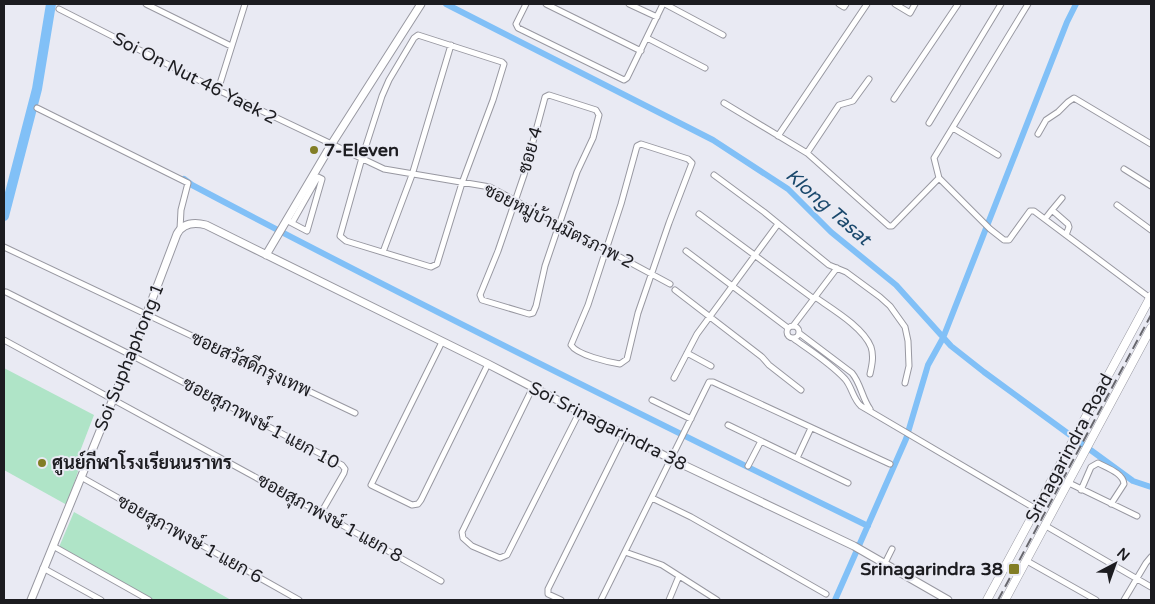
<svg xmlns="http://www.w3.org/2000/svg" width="1155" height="604" viewBox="0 0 1155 604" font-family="'Varela Round',Sarabun,sans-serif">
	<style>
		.green { fill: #afe4c7 }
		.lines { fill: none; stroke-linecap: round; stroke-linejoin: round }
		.canal { stroke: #81c0f7; stroke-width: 6 }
		.river { stroke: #81c0f7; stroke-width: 10 }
		.street-casing { stroke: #9898a1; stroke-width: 7 }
		.secondary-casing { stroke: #9898a1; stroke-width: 9 }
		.primary-casing { stroke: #9898a1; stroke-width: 9 }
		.street { stroke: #fff; stroke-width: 5 }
		.secondary { stroke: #fff; stroke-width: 7 }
		.primary { stroke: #fff; stroke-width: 8 }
		.rail { stroke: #67676d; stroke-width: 2; stroke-dasharray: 10 5; stroke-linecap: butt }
		.poi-dot { fill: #827d25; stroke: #e9eaf3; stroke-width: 2 }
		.labels { text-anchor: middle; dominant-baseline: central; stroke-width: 4; stroke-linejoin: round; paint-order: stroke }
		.street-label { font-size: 18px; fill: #1c1c20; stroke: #e9eaf3 }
		.poi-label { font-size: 18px; font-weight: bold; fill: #1c1c20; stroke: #e9eaf3; text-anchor: start }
		.water-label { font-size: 19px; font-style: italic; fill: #1a486c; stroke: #e9eaf3 }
	</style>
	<rect width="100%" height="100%" fill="#e9eaf3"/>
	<!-- green -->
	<path class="green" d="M4,368L94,415L79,454L83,456L67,505L4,470Z
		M74,512L231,600H154L59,547Z"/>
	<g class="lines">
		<!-- canal -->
		<path class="canal" d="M446,4L713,140L788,189L831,232L896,285L951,346L984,372L1133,481L1151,487
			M184,179L192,185C415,303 641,415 868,526
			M835,600L906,439L928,365L943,338L1067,22L1076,4"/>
		<!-- river -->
		<path class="river" d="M4,216L37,89L51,4"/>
		<!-- street casing -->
		<g class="street-casing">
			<path id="street" d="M146,4L231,46
				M526,4L516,24L518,28L624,80L627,78L663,4
				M546,4L641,51
				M629,4L657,17
				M665,4L723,35
				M839,4L844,7L846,4
				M895,4L910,13L915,4
				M1028,4L934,158L939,178L990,229L1004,240H1009L1030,211H1034L1150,298
				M59,9L218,90L384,169L490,187L670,284
				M418,35L502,62L504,64L493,100L462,183L437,264L431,267L346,241L340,236L362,158L382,96L389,80L414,38Z
				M647,38L705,68
				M218,90L245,4
				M549,95L596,110L599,115L593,138L577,172L545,266L536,306L533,313L529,314L482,300L480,295L498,251L524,175L544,101L545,97Z
				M894,99L958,4
				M724,103L807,153L889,226H892L939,178
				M37,108L188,183L181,210L180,229
				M929,123L1001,4
				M953,128L998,155
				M1038,134L1046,120L1058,112L1068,102L1074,98L1151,144
				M778,136L867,4
				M641,144L688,159L692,163L669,223L638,313L627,359L620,364C608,362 577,355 571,345L588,305L621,204L637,146Z
				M807,153L839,105L853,101L869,79
				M1124,169L1151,186
				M714,175L764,212L829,265L846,272L880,297L890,306L905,327L908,341L909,366L905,383
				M1117,205L1151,230
				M1052,210L1062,198
				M699,214L814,299
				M1045,219L1052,210L1068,224L1069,227L1066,235
				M286,220L307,231L322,179L318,177L292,223
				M4,247L355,413
				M686,251L788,328
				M383,252L412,175L451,45
				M675,290L762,357L769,365L801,390
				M6,292L131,355L342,465L345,469L344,473L321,513
				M815,297C832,309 863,327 871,347C874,356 872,365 870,374
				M787 332a6 6 0 1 1 12 0a6 6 0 1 1-12 0Z
				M793,326L837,268
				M799,333L852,373C861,384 862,398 870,409
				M794,339C811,351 830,363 845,379C852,387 853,399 861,406L1036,509
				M4,340L321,513L441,581
				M442,342L371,485L412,505L418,504L421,500L488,364
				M687,353L711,366
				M674,378L697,334L778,224
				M533,387L462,532L463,538L472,546L500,558L507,555L580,411
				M652,400L691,419
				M728,425L848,483
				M797,458L811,428
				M748,466L761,441
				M81,477L299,600
				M1069,483L1137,516
				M1081,490L1091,467L1098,463C1107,468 1123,473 1124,484L1111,504
				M652,498L691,517L826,594
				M1046,526L1151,587
				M53,546L149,600
				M625,552L662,565L717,600
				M1027,561L1096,600
				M885,563L892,549
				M43,568L101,600
				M561,600L548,594V589L625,434
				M601,600L709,382H713L890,464
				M669,600L679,576
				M1124,600L1146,563L1151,557"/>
		</g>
		<!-- secondary casing -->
		<g class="secondary-casing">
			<path id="secondary" d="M266,255L331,145L421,4
				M31,600L131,355L177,234C183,223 194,222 206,225L488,364L671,459L854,546L948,600"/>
		</g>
		<!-- primary casing -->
		<g class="primary-casing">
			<path id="primary" d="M987,600L1151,296
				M1005,600L1151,328"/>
		</g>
		<!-- street -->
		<use href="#street" class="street"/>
		<!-- secondary -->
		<use href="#secondary" class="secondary"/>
		<!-- primary -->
		<use href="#primary" class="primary"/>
		<!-- rail -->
		<path class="rail" d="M998,600L1151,315"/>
	</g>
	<!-- markers -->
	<g class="poi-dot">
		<circle cx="314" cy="150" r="5"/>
		<circle cx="42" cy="463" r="5"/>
		<rect x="1008" y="563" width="12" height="12" rx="2.5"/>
	</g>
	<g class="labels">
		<!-- street labels -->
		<g class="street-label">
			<text transform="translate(195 78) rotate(27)">Soi On Nut 46 Yaek 2</text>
			<text transform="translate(530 150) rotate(-74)">ซอย 4</text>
			<text transform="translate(559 226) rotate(27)">ซอยหมู่บ้านมิตรภาพ 2</text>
			<text transform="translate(129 357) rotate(-68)">Soi Suphaphong 1</text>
			<text transform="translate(251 364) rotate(25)">ซอยสวัสดีกรุงเทพ</text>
			<text transform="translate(261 423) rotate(28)">ซอยสุภาพงษ์ 1 แยก 10</text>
			<text transform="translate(608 426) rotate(27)">Soi Srinagarindra 38</text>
			<text transform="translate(1069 448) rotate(-62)">Srinagarindra Road</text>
			<text transform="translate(330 518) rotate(29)">ซอยสุภาพงษ์ 1 แยก 8</text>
			<text transform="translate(190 539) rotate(29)">ซอยสุภาพงษ์ 1 แยก 6</text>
		</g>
		<!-- poi labels -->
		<g class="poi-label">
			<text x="324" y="150">7-Eleven</text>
			<text x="52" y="463">ศูนย์กีฬาโรงเรียนนราทร</text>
			<text x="1003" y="569" text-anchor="end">Srinagarindra 38</text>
		</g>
		<!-- water labels -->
		<g class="water-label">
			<text transform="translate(828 207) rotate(41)">Klong Tasat</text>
		</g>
	</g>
	<!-- border -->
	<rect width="1155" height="604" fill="none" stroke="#1c1c20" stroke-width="10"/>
	<!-- north arrow -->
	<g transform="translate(1115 564) rotate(41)" stroke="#e9eaf3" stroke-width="4" paint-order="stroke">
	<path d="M0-4L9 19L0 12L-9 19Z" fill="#1c1c20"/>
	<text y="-8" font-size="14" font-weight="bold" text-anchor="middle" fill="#1c1c20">N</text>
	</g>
</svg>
